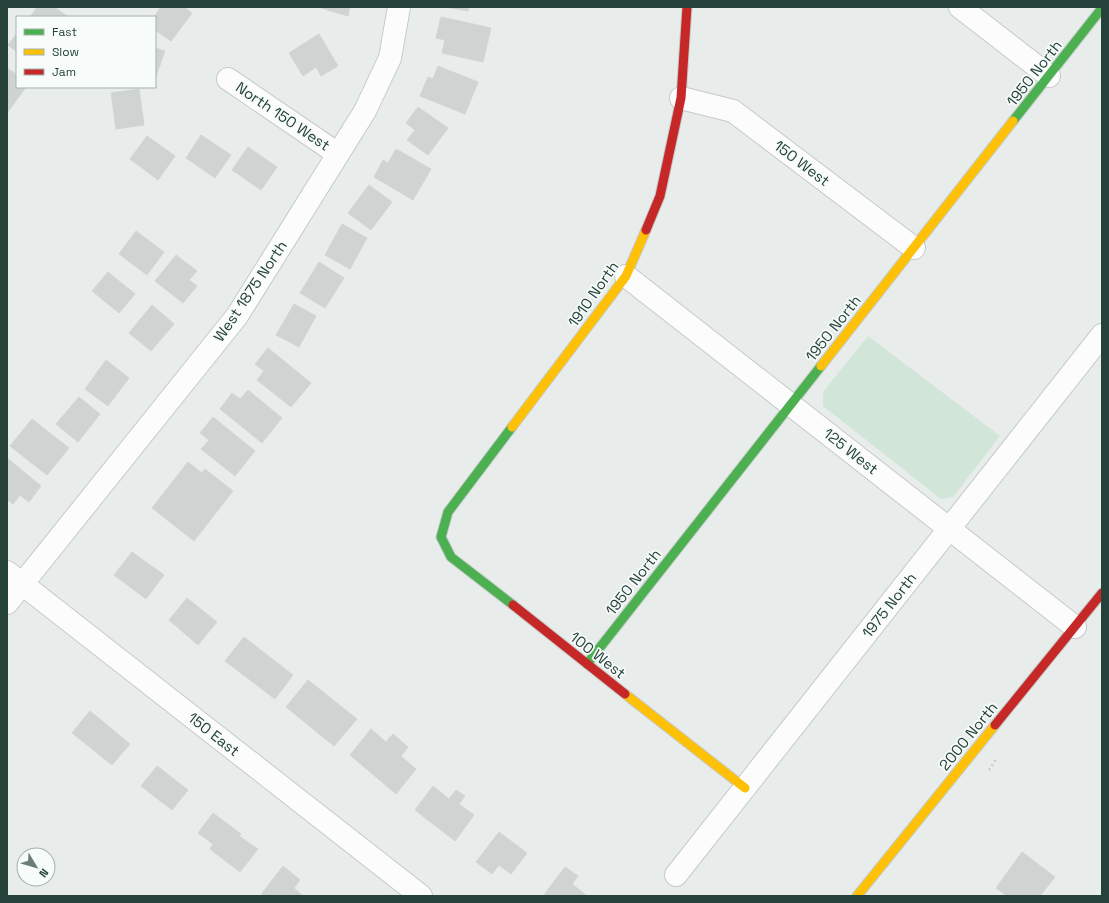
<svg xmlns="http://www.w3.org/2000/svg" width="1109" height="903" viewBox="0 0 1109 903" font-family="'Space Grotesk',sans-serif">
	<style>
		.green { fill: #d1e6d8 }
		.building { fill: #cfd4d2; stroke: #d1d6d4 }
		.lines { fill: none; stroke-linecap: round; stroke-linejoin: round }
		.street-casing { stroke: #c5cac8; stroke-width: 24 }
		.fast-casing { stroke: #c3cbc8; stroke-width: 11 }
		.slow-casing { stroke: #c3cbc8; stroke-width: 11 }
		.jam-casing { stroke: #c3cbc8; stroke-width: 11 }
		.path { stroke: #c3ccca; stroke-width: 2.5; stroke-dasharray: 2 3; stroke-linecap: butt }
		.street { stroke: #fcfcfc; stroke-width: 22 }
		.fast { stroke: #4caf50; stroke-width: 9 }
		.slow { stroke: #ffc107; stroke-width: 9 }
		.jam { stroke: #c62828; stroke-width: 9 }
		.labels { text-anchor: middle; dominant-baseline: central; stroke-width: 3.5; stroke-linejoin: round; paint-order: stroke }
		.street-label { font-size: 15px; fill: #24423a; stroke: #f7fbf9 }
	</style>
	<rect width="100%" height="100%" fill="#e8edeb"/>
	<!-- green -->
	<path class="green" d="M868,336L1000,436L953,497L941,499L823,406V392Z"/>
	<!-- building -->
	<path class="building" d="M37,7H54L68,17H30Z
		M161,7H184L192,13L171,41L155,30V17H154Z
		M321,7H350L348,16L321,8Z
		M445,7H469L468,11Z
		M441,17L491,28L483,62L442,53L445,40L436,38Z
		M17,33V52L8,45Z
		M319,34L338,66L321,76L316,67L303,76L289,53Z
		M155,48L165,51L155,79Z
		M438,66L478,82L465,114L420,96L428,77L433,79Z
		M7,68L17,75V87H26L7,113Z
		M139,89L144,125L116,129L111,93Z
		M418,107L448,128L428,155L407,140L415,130L406,123Z
		M201,135L231,155L215,178L186,158Z
		M147,136L175,156L158,180L130,159Z
		M248,147L277,167L261,190L232,170Z
		M396,149L431,169L413,200L374,177L383,160L388,163Z
		M369,185L392,202L371,230L348,213Z
		M342,224L367,238L350,269L325,255Z
		M136,231L164,252L147,275L119,254Z
		M176,255L197,271L189,280L197,286L183,303L155,281Z
		M319,262L344,278L325,308L300,293Z
		M108,272L135,294L119,313L92,291Z
		M294,304L316,316L299,347L276,335Z
		M152,305L174,324L151,351L129,333Z
		M268,348L311,383L291,407L257,380L264,371L255,364Z
		M106,360L129,378L108,406L85,389Z
		M248,390L282,418L262,443L220,409L232,393L240,399Z
		M79,397L100,414L78,442L56,424Z
		M213,417L255,451L235,476L201,449L209,440L200,433Z
		M32,419L69,448L47,475L10,446Z
		M7,458L41,486L29,502L20,495L13,504L7,500Z
		M188,462L202,473L205,469L233,491L194,541L152,508Z
		M132,552L164,575L146,599L114,575Z
		M187,598L217,622L198,645L169,620Z
		M244,637L293,675L275,699L225,661Z
		M308,680L357,719L334,746L286,707Z
		M90,711L130,744L112,765L72,733Z
		M371,729L386,742L393,734L408,747L401,756L416,769L396,794L350,755Z
		M157,766L188,790L172,810L141,786Z
		M433,786L449,799L456,790L465,796L459,804L474,815L455,841L415,810Z
		M213,813L241,834L239,836L258,849L240,872L210,849L213,844L198,833Z
		M499,832L527,853L511,874L499,865L492,874L476,862Z
		M1022,852L1055,877L1040,896H1007L996,888Z
		M283,866L300,880L294,888L303,896H260Z
		M565,867L578,876L572,884L587,896H543Z"/>
	<g class="lines">
		<!-- street casing -->
		<g class="street-casing">
			<path id="street" d="M960,7L1049,76
				M228,79L338,154
				M681,98L733,111L914,248
				M626,276L1075,627
				M7,572L421,896
				M7,603L237,316L365,111L390,58L399,7
				M676,875L1102,335"/>
		</g>
		<!-- fast casing -->
		<g class="fast-casing">
			<path id="fast" d="M1013,121L1102,8
				M512,427L448,512L441,537L451,557L513,605
				M587,664L821,366"/>
		</g>
		<!-- slow casing -->
		<g class="slow-casing">
			<path id="slow" d="M821,366L1013,121
				M512,427L626,276L646,230
				M625,694L745,788
				M857,896L995,725"/>
		</g>
		<!-- jam casing -->
		<g class="jam-casing">
			<path id="jam" d="M646,230L660,196L681,98L687,7
				M513,605L625,694
				M995,725L1102,593"/>
		</g>
		<!-- path -->
		<path class="path" d="M989,770L996,759"/>
		<!-- street -->
		<use href="#street" class="street"/>
		<!-- fast -->
		<use href="#fast" class="fast"/>
		<!-- slow -->
		<use href="#slow" class="slow"/>
		<!-- jam -->
		<use href="#jam" class="jam"/>
	</g>
	<g class="labels">
		<!-- street labels -->
		<g class="street-label">
			<text transform="translate(1034 73) rotate(-52)">1950 North</text>
			<text transform="translate(283 116) rotate(34)">North 150 West</text>
			<text transform="translate(802 163) rotate(37)">150 West</text>
			<text transform="translate(250 291) rotate(-56)">West 1875 North</text>
			<text transform="translate(593 294) rotate(-55)">1910 North</text>
			<text transform="translate(833 328) rotate(-52)">1950 North</text>
			<text transform="translate(851 451) rotate(38)">125 West</text>
			<text transform="translate(633 582) rotate(-52)">1950 North</text>
			<text transform="translate(889 605) rotate(-52)">1975 North</text>
			<text transform="translate(598 655) rotate(38)">100 West</text>
			<text transform="translate(214 734) rotate(38)">150 East</text>
			<text transform="translate(968 736) rotate(-51)">2000 North</text>
		</g>
	</g>
	<!-- border -->
	<rect width="1109" height="903" fill="none" stroke="#24423a" stroke-width="16"/>
	<!-- legend -->
	<rect x="16" y="16" width="140" height="72" fill="#f7fbf9" stroke="#a3b1ad"/>
	<rect x="24" y="29" width="20" height="6" fill="#4caf50" stroke="#a3b1ad"/>
	<text x="52" y="36" font-size="12" fill="#24423a">Fast</text>
	<rect x="24" y="49" width="20" height="6" fill="#ffc107" stroke="#a3b1ad"/>
	<text x="52" y="56" font-size="12" fill="#24423a">Slow</text>
	<rect x="24" y="69" width="20" height="6" fill="#c62828" stroke="#a3b1ad"/>
	<text x="52" y="76" font-size="12" fill="#24423a">Jam</text>
	<!-- north arrow -->
	<g transform="translate(36 867) rotate(128)"><circle r="19" fill="#f7fbf9" stroke="#a3b1ad"/>
	<path d="M0-3L7 15L0 10L-7 15Z" fill="#697e78"/>
	<text y="-6" font-size="11" font-weight="bold" text-anchor="middle" fill="#24423a">N</text>
	</g>
</svg>
